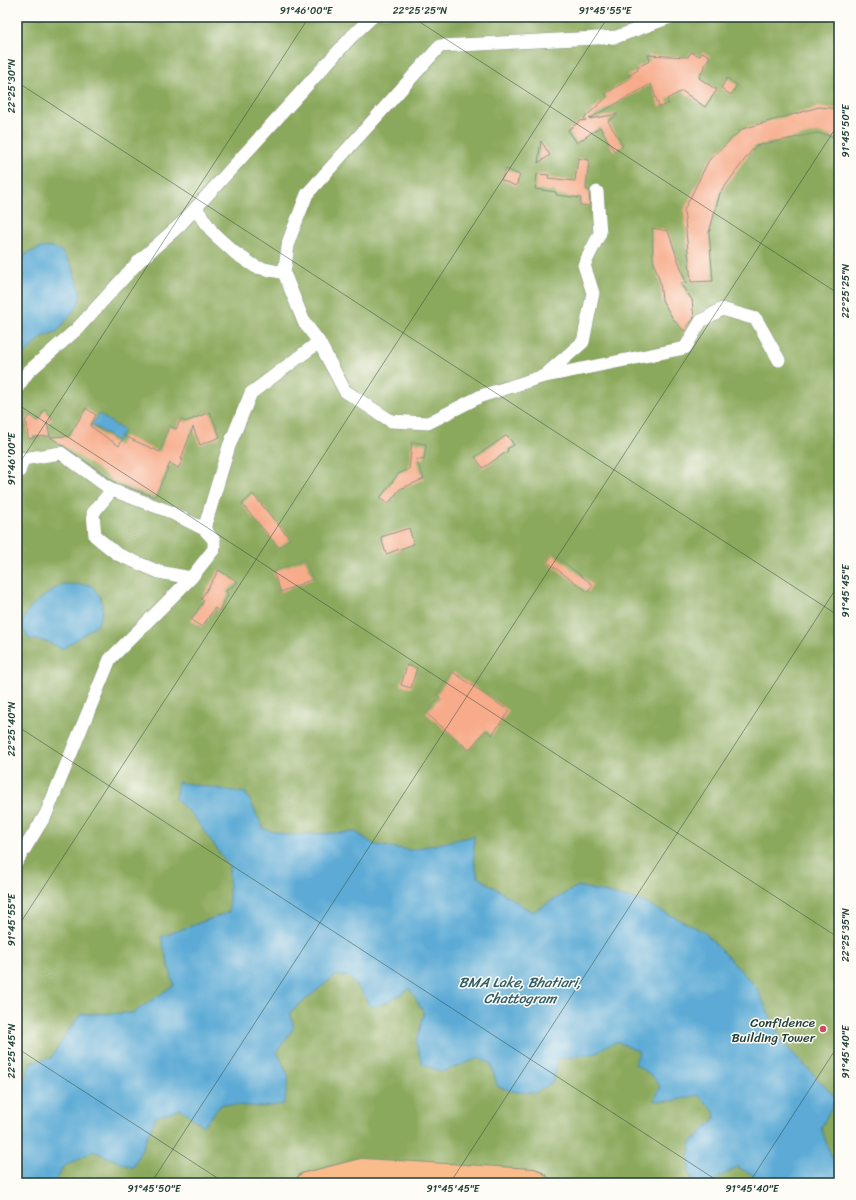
<svg xmlns="http://www.w3.org/2000/svg" width="856" height="1200" viewBox="0 0 856 1200" font-family="Sriracha,sans-serif">
	<style>
		.forest { fill: #8ba95c; stroke: #557348 }
		.water { fill: #5baad5; stroke: #3d7484 }
		.building { fill: #f7ab8a }
		.lines { fill: none; stroke-linecap: round; stroke-linejoin: round }
		.street-casing { stroke: #889484; stroke-width: 14 }
		.primary-casing { stroke: #889484; stroke-width: 22 }
		.street { stroke: #fff; stroke-width: 13 }
		.primary { stroke: #fabc8b; stroke-width: 20 }
		.ticks { fill: none; stroke: #1f3d34; stroke-width: 1; stroke-opacity: 0.45 }
		.poi-dot { fill: #d1495b; stroke: #fdfcf7; stroke-width: 1.5 }
		.labels { text-anchor: middle; dominant-baseline: central; stroke-width: 3; stroke-linejoin: round; paint-order: stroke }
		.poi-label { font-size: 13px; fill: #1f3d34; stroke: #fdfcf7; text-anchor: end }
		.water-label { font-size: 14px; font-style: italic; fill: #315e64; stroke: #fdfcf7 }
		.neatline { fill: none; stroke: #1f3d34; stroke-width: 1.5 }
		.ticks-label { font-size: 10px; text-anchor: middle; fill: #1f3d34 }
	</style>
	<rect width="100%" height="100%" fill="#fdfcf7"/>
	<filter id="ink" filterUnits="userSpaceOnUse"><feTurbulence type="fractalNoise" baseFrequency=".025" numOctaves="2"/><feDisplacementMap in="SourceGraphic" scale="8" xChannelSelector="R" yChannelSelector="G"/><feConvolveMatrix kernelMatrix="1 2 1 2 8 2 1 2 1" color-interpolation-filters="sRGB"/></filter>
	<filter id="wash" filterUnits="userSpaceOnUse"><feTurbulence type="fractalNoise" baseFrequency=".012" numOctaves="4" result="noise"/><feDisplacementMap in="SourceGraphic" scale="16" xChannelSelector="R" yChannelSelector="G"/><feGaussianBlur stdDeviation="0.9" result="paint"/><feColorMatrix in="noise" values="0 0 0 0 0 0 0 0 0 0 0 0 0 0 0 0 0 1.4 0 .05"/><feComposite in="paint" operator="in"/></filter>
	<g filter="url(#wash)">
		<rect width="100%" height="100%" fill="#f2ead3"/>
		<!-- forest -->
		<path class="forest" d="M17,17H839V1183H17Z"/>
		<!-- water -->
		<path class="water" d="M52,247L61,251L73,268L76,279L81,293L78,305L58,331L42,337L17,362V269L26,254L40,248Z
			M99,414L124,431L117,441L92,425Z
			M64,584L91,585L100,596L103,610L98,624L63,649L47,642L29,639L22,628C23,624 23,620 25,616C30,604 52,590 64,584Z
			M178,782L246,793L264,829L287,835L356,832L375,845L410,850L474,836V860L478,877L532,912L578,886L641,901L704,932L756,987L784,1044L836,1098L821,1128L839,1177V1183H754L753,1175L737,1167L710,1183H698L689,1175V1159L691,1142L715,1119L714,1111L698,1095L673,1101H654L660,1086L653,1077L635,1064L639,1052L618,1042L606,1046L597,1053L558,1059L553,1082L536,1093L516,1092L498,1087L490,1063L480,1058L442,1072L422,1064L416,1043L424,1013L410,989L384,1004L370,1007L364,995L348,976H335L290,1012L294,1027L277,1052L289,1077L284,1104L263,1107L222,1104L203,1126L181,1109L156,1117L133,1168L93,1151L63,1167L54,1183H17V1084L26,1081L30,1062L51,1058L67,1032L81,1014L133,1013L174,985L161,937L229,912V866L194,817L175,798Z"/>
		<g id="blocks">
			<!-- building -->
			<path class="building" d="M691,52L700,56L702,52L710,56L699,78L717,90L705,107L682,91L667,99L669,104L659,107L651,84L589,119L618,114L608,121L623,146L614,151L600,127L577,143L568,130L580,121L586,120L584,118L607,97L605,94L616,87L630,79L628,76L638,70L637,67L650,61L648,55L688,57Z
				M727,78L737,85L731,95L721,88Z
				M819,107L839,109V138L817,133L755,146L720,193L709,233L713,281L691,282L684,210L709,160L742,129Z
				M541,141L550,155L538,163Z
				M578,158L589,160L586,190H589L590,206L580,205L581,198L556,195V192L535,189L537,174L549,175L548,178L575,181Z
				M506,169L520,175L516,186L501,180Z
				M652,228L668,231L686,283H680L692,300L694,318L684,331L673,319L662,300L660,282L653,260Z
				M86,408L96,415L90,426L119,446L124,436L160,452L169,426L176,429L181,419L185,422L210,412L220,437L200,445L193,427L181,459L183,460L178,468L170,463L155,497L116,483L106,476V475L50,437L69,436Z
				M45,409L52,419L47,424L50,436L33,437L32,439L28,438L27,424L25,421L30,415L38,421Z
				M507,435L514,445L507,449L508,451L483,468L475,457Z
				M412,442L426,444L424,460L416,459L424,479L400,489L388,504L380,498L398,474L409,469Z
				M253,494L290,539L279,548L242,504Z
				M409,528L414,544L386,554L381,537Z
				M553,554L593,585L588,592L547,562Z
				M305,559L313,579L281,592L273,572Z
				M219,570L238,582L226,591L228,595L219,611L215,608L202,627L191,620L204,601L201,599Z
				M407,665L417,668L411,688L401,685Z
				M453,672L509,711L492,735L486,730L469,750L426,713L440,697L436,695Z"/>
		</g>
	</g>
	<g filter="url(#ink)">
		<use href="#blocks" fill-opacity="0" stroke="#889484" stroke-width="1"/>
		<g class="lines">
			<!-- street casing -->
			<g class="street-casing">
				<path id="street" d="M196,208L213,233L235,253L256,267L284,273
					M319,342L345,391L391,421L428,423L481,396L544,376L583,342L593,293L584,265L600,233L597,192
					M546,376L685,348L701,321L722,309L756,319L779,360
					M17,388L28,372L77,329L139,261L181,224L352,36L372,17
					M17,458L23,459L61,453L112,490L168,511L204,529L214,540V549L191,578L110,659L46,814L17,861
					M17,473L19,472L23,459
					M112,490L93,513L95,536L117,554L159,572L191,578
					M204,529L229,446L251,393L319,342L304,322L284,273L289,240L307,194L440,46L616,37L671,17"/>
			</g>
			<!-- primary casing -->
			<g class="primary-casing">
				<path id="primary" d="M306,1183L362,1169L533,1179L539,1183"/>
			</g>
			<!-- street -->
			<use href="#street" class="street"/>
			<!-- primary -->
			<use href="#primary" class="primary"/>
		</g>
	</g>
	<!-- ticks -->
	<path class="ticks" d="M412,17L839,294M17,82L839,616M17,404L839,938M17,467L309,17M17,726L721,1183M17,928L608,17M17,1048L225,1183M151,1183L839,123M450,1183L839,584M749,1183L839,1044"/>
	<!-- markers -->
	<circle class="poi-dot" cx="823" cy="1029" r="4"/>
	<g class="labels">
		<!-- poi labels -->
		<g class="poi-label">
			<text x="815" y="1022">Confidence<tspan x="815" dy="15">Building Tower</tspan></text>
		</g>
		<!-- water labels -->
		<g class="water-label">
			<text x="520" y="982">BMA Lake, Bhatiari,<tspan x="520" dy="16">Chattogram</tspan></text>
		</g>
	</g>
	<!-- margin -->
	<rect width="856" height="1200" fill="none" stroke="#fdfcf7" stroke-width="44"/>
	<rect x="22" y="22" width="812" height="1156" class="neatline"/>
	<g class="ticks-label">
		<text x="306" y="14">91°46'00"E</text>
		<text x="420" y="14">22°25'25"N</text>
		<text x="605" y="14">91°45'55"E</text>
		<text transform="translate(11 86) rotate(-90)" y="4">22°25'30"N</text>
		<text transform="translate(845 131) rotate(-90)" y="4">91°45'50"E</text>
		<text transform="translate(845 291) rotate(-90)" y="4">22°25'25"N</text>
		<text transform="translate(11 459) rotate(-90)" y="4">91°46'00"E</text>
		<text transform="translate(845 591) rotate(-90)" y="4">91°45'45"E</text>
		<text transform="translate(11 729) rotate(-90)" y="4">22°25'40"N</text>
		<text transform="translate(11 920) rotate(-90)" y="4">91°45'55"E</text>
		<text transform="translate(845 935) rotate(-90)" y="4">22°25'35"N</text>
		<text transform="translate(11 1051) rotate(-90)" y="4">22°25'45"N</text>
		<text transform="translate(845 1052) rotate(-90)" y="4">91°45'40"E</text>
		<text x="154" y="1192">91°45'50"E</text>
		<text x="453" y="1192">91°45'45"E</text>
		<text x="752" y="1192">91°45'40"E</text>
	</g>
</svg>
